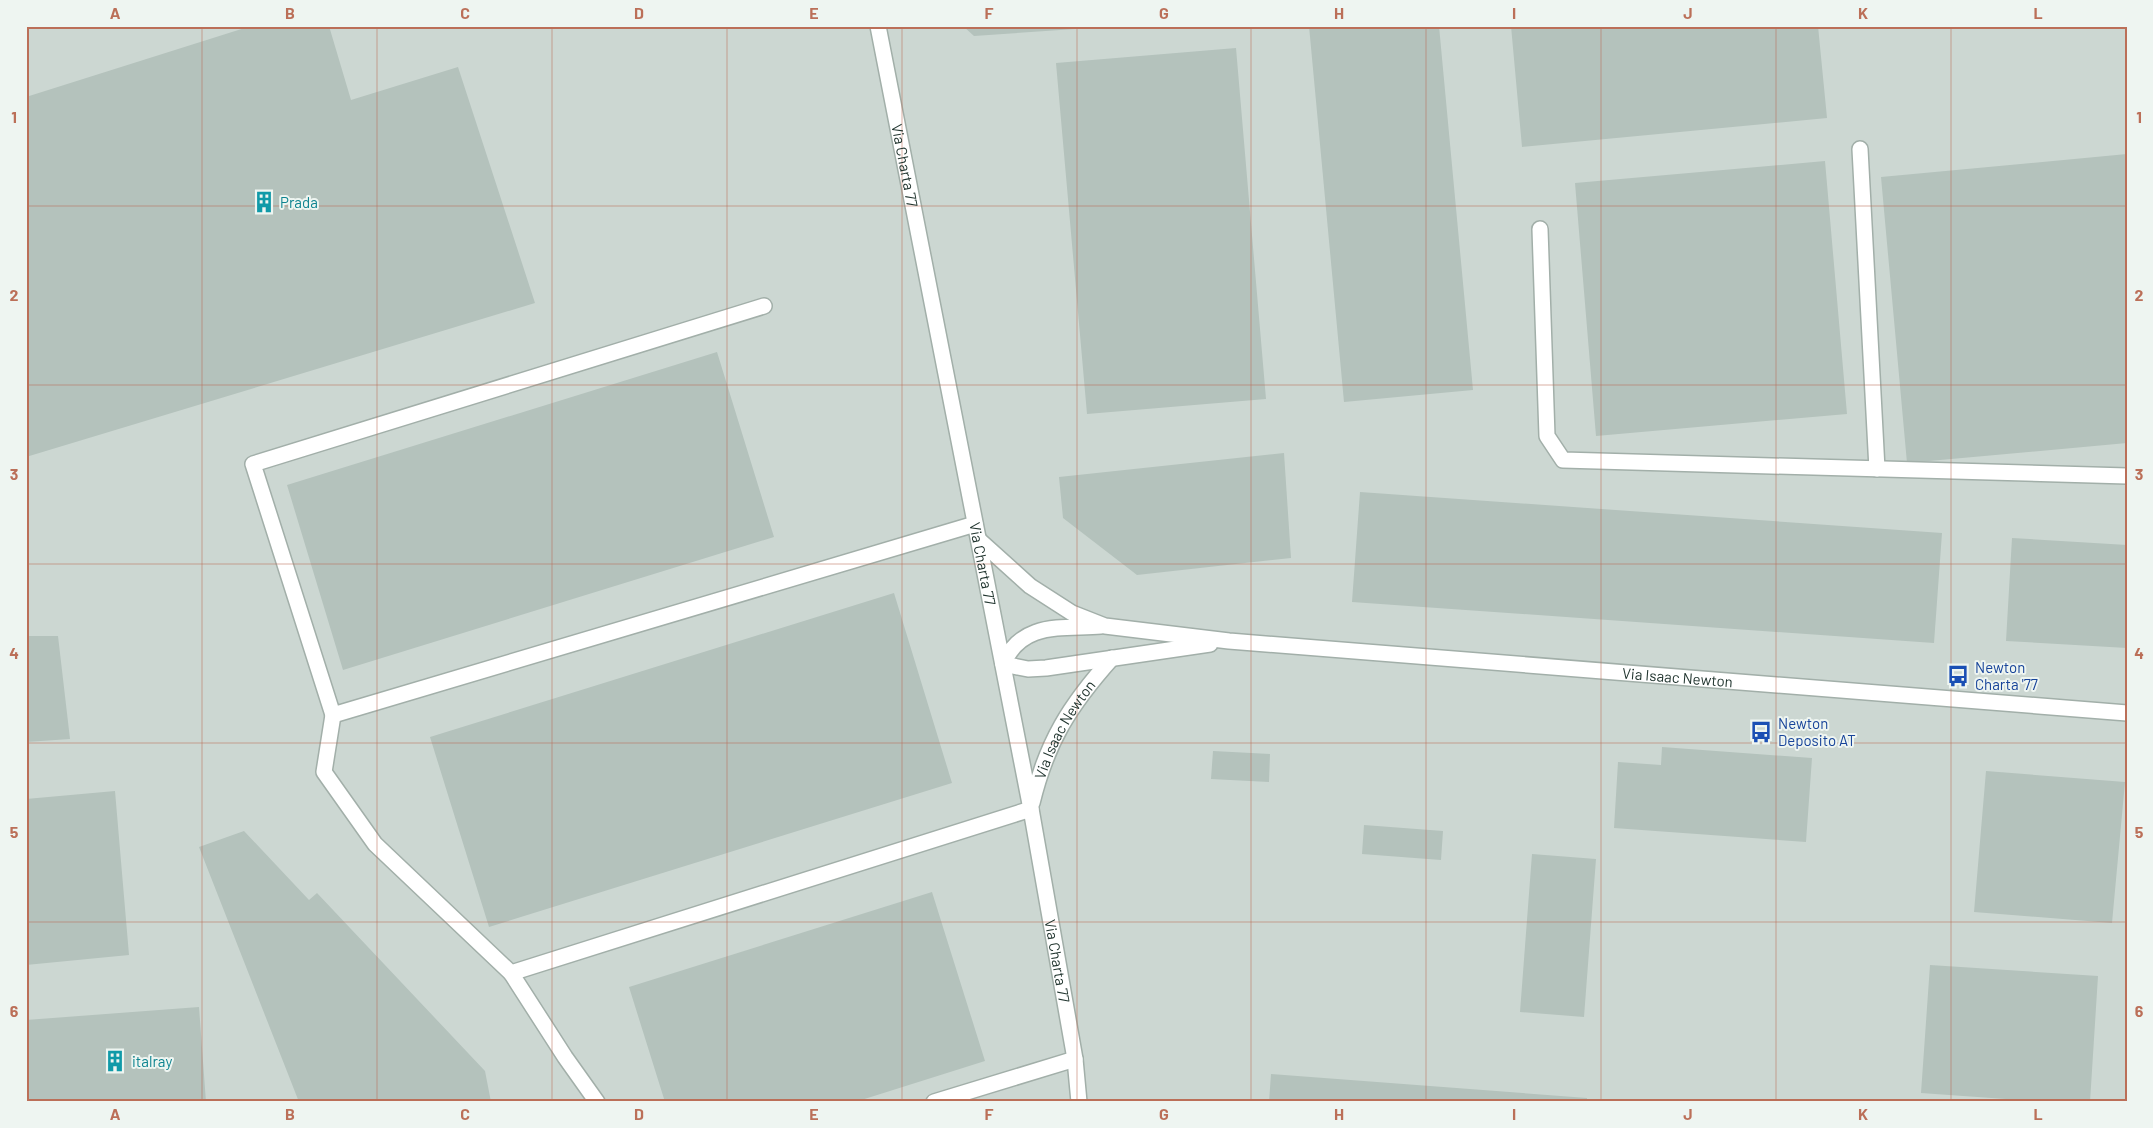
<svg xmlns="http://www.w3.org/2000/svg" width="2153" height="1128" viewBox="0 0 2153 1128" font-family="Barlow,sans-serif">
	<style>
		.built { fill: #ccd7d2 }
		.building { fill: #b4c2bc }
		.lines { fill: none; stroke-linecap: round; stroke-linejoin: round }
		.minor-casing { stroke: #a2afa9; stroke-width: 18 }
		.minor { stroke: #fff; stroke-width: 15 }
		.grid { fill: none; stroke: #bb6f58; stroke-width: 1; stroke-opacity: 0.55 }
		.labels { text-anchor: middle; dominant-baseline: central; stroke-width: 4; stroke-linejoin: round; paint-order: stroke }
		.street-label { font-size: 15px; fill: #21352f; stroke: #eef5f1 }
		.culture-label { font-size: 15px; fill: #0d838f; stroke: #eef5f1; text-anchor: start }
		.transit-label { font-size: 15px; fill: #164399; stroke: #eef5f1; text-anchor: start }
		.neatline { fill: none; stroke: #bb6f58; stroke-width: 2 }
		.grid-label { font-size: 16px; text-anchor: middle; font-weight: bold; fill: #bb6f58 }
	</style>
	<rect width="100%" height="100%" fill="#dee8e3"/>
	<!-- built -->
	<path class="built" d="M26,26H2127V1102H26Z"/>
	<!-- building -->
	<path class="building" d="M251,26H329L351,100L458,67L535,303L26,457V97Z
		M963,26H1090V28L974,36Z
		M1309,26H1439L1473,390L1344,402Z
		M1511,26H1818L1827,118L1522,147Z
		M1236,48L1266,399L1087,414L1056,63Z
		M2127,154V443L1907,463L1881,177Z
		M1825,161L1847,414L1596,436L1575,183Z
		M717,352L774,537L343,670L287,485Z
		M1284,453L1291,558L1137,575L1063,518L1059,477Z
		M1360,492L1942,533L1934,643L1352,602Z
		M2012,538L2127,545V648L2006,641Z
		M894,593L952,783L489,927L430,737Z
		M26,636H58L70,739L26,742Z
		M1662,747L1812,758L1806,842L1614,828L1618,762L1661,765Z
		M1213,751L1270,754L1269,782L1211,779Z
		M1986,771L2125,782L2112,923L1974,912Z
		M115,791L129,955L26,965V799Z
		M1364,825L1443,831L1441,860L1362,854Z
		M244,831L309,900L317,893L485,1071L491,1102H299L199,847Z
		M1532,854L1596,859L1584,1017L1520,1012Z
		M932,892L985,1061L855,1102H665L629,987Z
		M1930,965L2098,976L2090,1102H2049L1921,1093Z
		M199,1007L206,1102H26V1020Z
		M1271,1074L1587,1098V1102H1269Z"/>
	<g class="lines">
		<!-- minor casing -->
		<g class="minor-casing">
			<g id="minor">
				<path id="s1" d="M878,26L1031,809L1075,1059L1079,1102"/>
				<path d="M1860,149L1877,469"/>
				<path d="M1540,229L1547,436L1563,460L2127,476"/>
				<path d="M764,306L253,464L333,715L975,524"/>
				<path id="s2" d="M979,540L1030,586L1072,613L1105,626L1229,641L2127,713"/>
				<path d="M1003,664L1028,669L1046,668L1210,644"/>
				<path d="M1003,664C1022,621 1061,629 1101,626"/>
				<path d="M333,715L324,772L375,844L511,973L1031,809"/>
				<path id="s3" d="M1032,803C1047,741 1070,705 1112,658"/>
				<path d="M511,973L565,1057L597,1102"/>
				<path d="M934,1102L1075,1059"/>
			</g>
		</g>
		<!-- minor -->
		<use href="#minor" class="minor"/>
	</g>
	<!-- grid -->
	<path class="grid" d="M202,26V1102M377,26V1102M552,26V1102M727,26V1102M902,26V1102M1077,26V1102M1251,26V1102M1426,26V1102M1601,26V1102M1776,26V1102M1951,26V1102M26,206H2127M26,385H2127M26,564H2127M26,743H2127M26,922H2127"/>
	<!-- icons -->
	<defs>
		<g id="building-bare" transform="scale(1.725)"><path d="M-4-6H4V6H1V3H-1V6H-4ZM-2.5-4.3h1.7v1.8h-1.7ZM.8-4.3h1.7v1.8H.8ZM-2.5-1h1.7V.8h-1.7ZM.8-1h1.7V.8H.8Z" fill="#0f9aa8" stroke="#eef5f1" stroke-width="2.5" paint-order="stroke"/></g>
		<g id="bus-bare" transform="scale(1.725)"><path d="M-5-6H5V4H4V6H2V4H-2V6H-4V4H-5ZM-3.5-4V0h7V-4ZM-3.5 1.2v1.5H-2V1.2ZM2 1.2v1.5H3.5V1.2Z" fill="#1a4fb4" stroke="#eef5f1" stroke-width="2.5" paint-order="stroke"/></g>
	</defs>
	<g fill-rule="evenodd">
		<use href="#building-bare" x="264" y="202"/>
		<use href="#bus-bare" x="1958" y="676"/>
		<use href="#bus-bare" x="1761" y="732"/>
		<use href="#building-bare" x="115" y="1061"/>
	</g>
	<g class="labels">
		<!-- street labels -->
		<g class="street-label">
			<text stroke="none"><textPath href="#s1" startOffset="142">Via Charta 77</textPath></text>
			<text stroke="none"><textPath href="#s1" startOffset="548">Via Charta 77</textPath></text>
			<text stroke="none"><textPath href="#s2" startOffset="729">Via Isaac Newton</textPath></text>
			<text stroke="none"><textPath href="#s3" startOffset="81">Via Isaac Newton</textPath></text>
			<text stroke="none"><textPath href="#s1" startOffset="952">Via Charta 77</textPath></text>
		</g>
		<!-- culture labels -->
		<g class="culture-label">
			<text x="280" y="202">Prada</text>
			<text x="132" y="1061">italray</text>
		</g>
		<!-- transit labels -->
		<g class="transit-label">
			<text x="1975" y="667">Newton<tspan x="1975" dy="17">Charta '77</tspan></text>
			<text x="1778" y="723">Newton<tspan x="1778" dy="17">Deposito AT</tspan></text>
		</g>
	</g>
	<!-- border -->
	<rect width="2153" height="1128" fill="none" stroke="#eef5f1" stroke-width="55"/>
	<rect x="28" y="28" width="2098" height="1072" class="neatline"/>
	<g class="grid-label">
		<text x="115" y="19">A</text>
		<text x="290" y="19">B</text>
		<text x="465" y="19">C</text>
		<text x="639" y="19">D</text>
		<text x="814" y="19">E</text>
		<text x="989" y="19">F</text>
		<text x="1164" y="19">G</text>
		<text x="1339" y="19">H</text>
		<text x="1514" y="19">I</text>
		<text x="1688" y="19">J</text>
		<text x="1863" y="19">K</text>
		<text x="2038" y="19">L</text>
		<text x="14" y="123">1</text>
		<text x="2139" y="123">1</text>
		<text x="14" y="301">2</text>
		<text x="2139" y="301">2</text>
		<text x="14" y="480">3</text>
		<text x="2139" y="480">3</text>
		<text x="14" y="659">4</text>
		<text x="2139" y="659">4</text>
		<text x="14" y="838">5</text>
		<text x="2139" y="838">5</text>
		<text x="14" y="1017">6</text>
		<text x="2139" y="1017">6</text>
		<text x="115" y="1120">A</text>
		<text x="290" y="1120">B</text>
		<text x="465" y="1120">C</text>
		<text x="639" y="1120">D</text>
		<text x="814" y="1120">E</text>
		<text x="989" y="1120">F</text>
		<text x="1164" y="1120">G</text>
		<text x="1339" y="1120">H</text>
		<text x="1514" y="1120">I</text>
		<text x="1688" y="1120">J</text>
		<text x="1863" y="1120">K</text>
		<text x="2038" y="1120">L</text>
	</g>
</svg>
